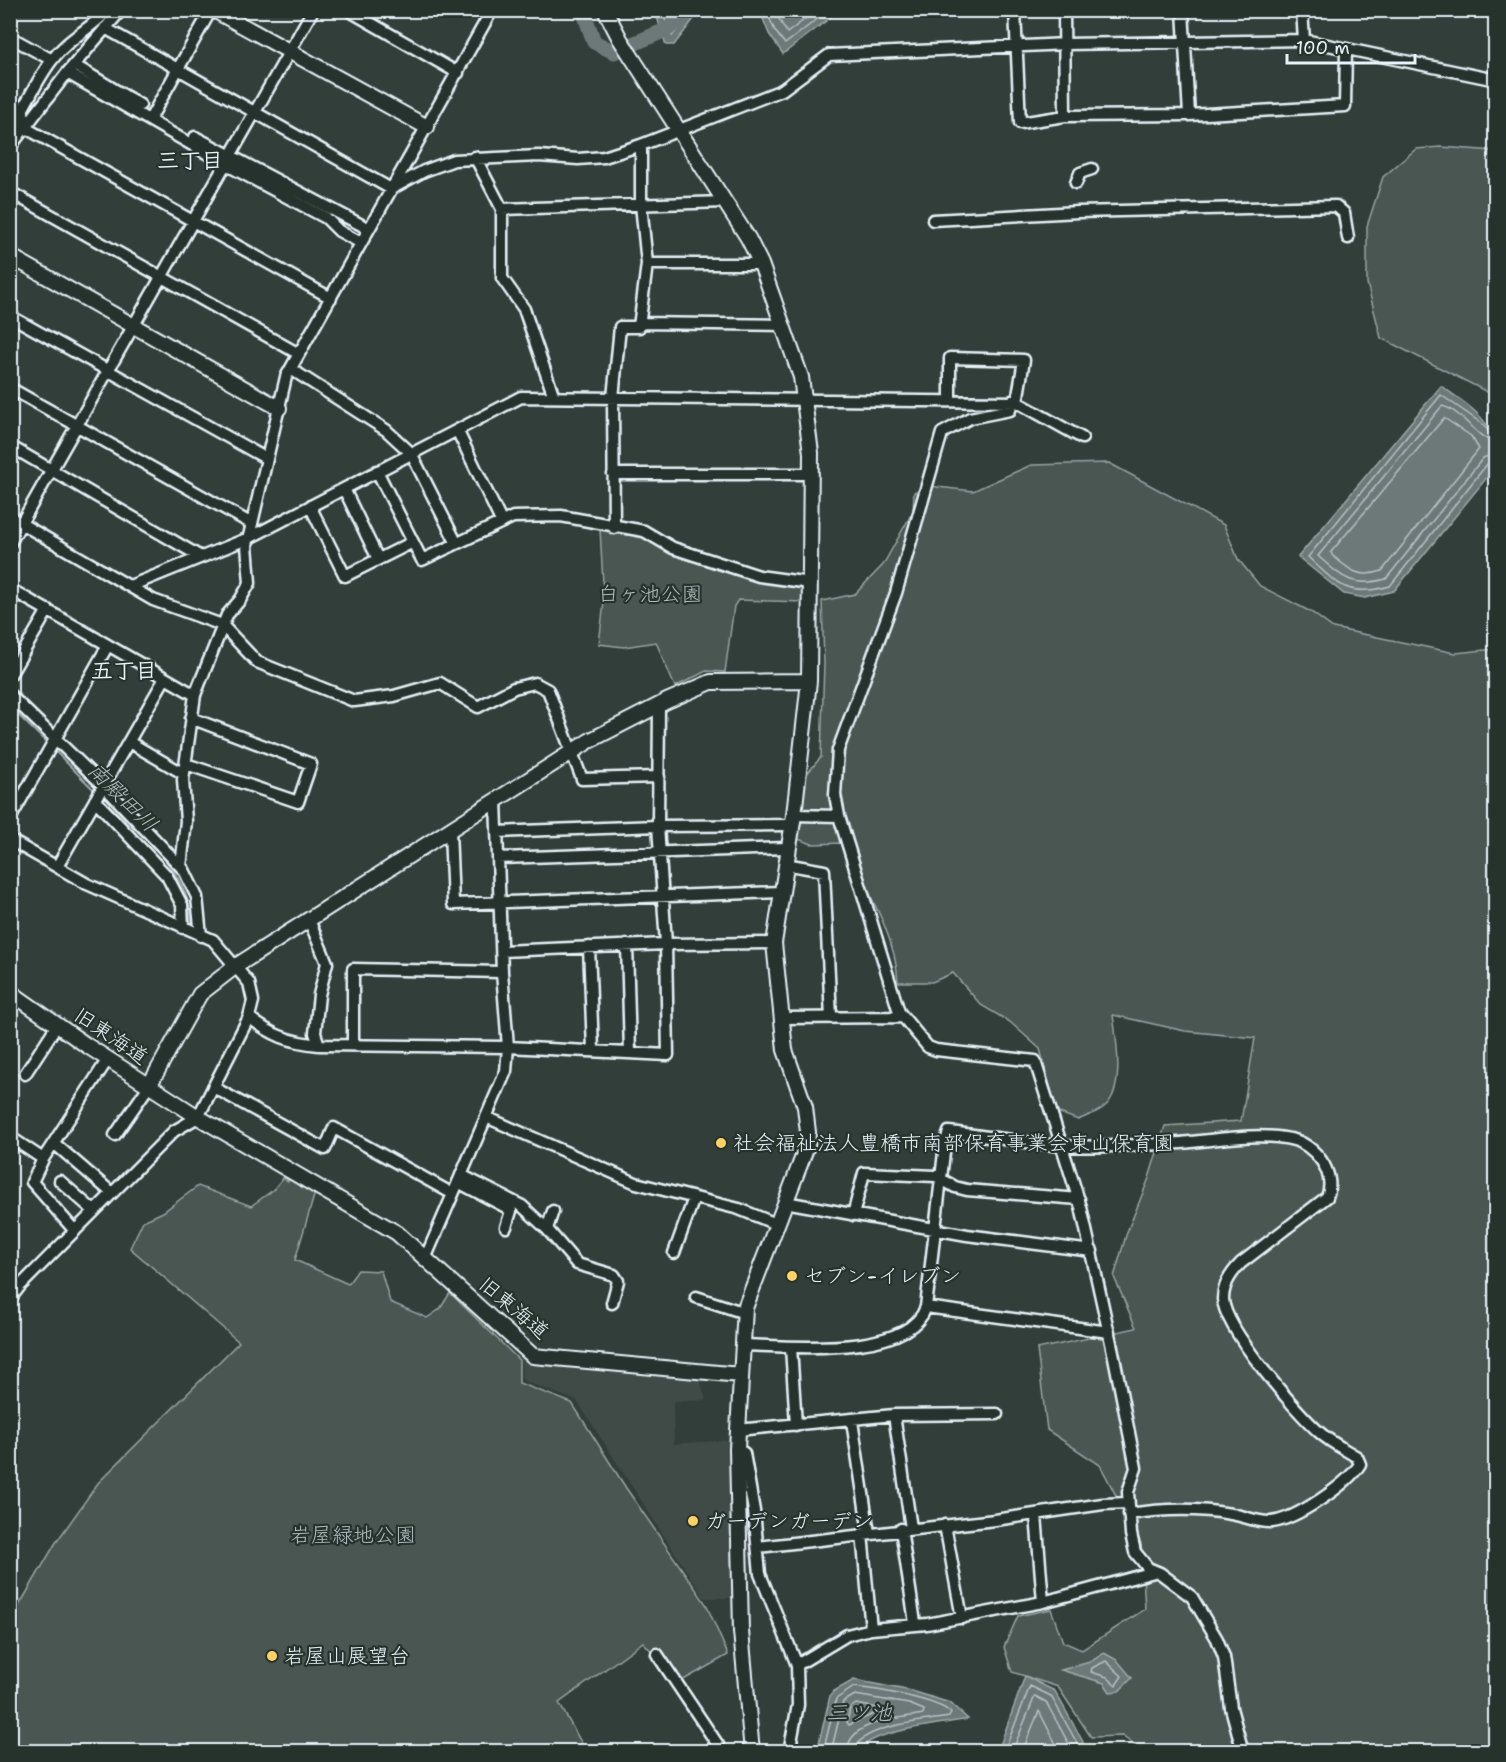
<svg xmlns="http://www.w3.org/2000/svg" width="1506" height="1762" viewBox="0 0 1506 1762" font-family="'Shantell Sans','Klee One',sans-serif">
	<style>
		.built { fill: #3f4b46 }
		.green { fill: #495651; stroke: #98a4a4; stroke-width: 1.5 }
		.water { fill: #6d7978; stroke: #9ea9ab; stroke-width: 1.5 }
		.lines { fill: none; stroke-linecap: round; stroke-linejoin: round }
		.shore { stroke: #b7c1c5; stroke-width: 1.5 }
		.stream { stroke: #9ea9ab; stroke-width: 2 }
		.river { stroke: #6d7978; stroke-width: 15 }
		.street-casing { stroke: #e8f1f8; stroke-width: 15 }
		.secondary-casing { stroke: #e8f1f8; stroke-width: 18 }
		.street { stroke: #26332d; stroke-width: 10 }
		.secondary { stroke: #26332d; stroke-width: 14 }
		.poi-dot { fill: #ffd166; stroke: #26332d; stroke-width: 2 }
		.labels { text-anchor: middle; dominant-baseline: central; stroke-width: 4.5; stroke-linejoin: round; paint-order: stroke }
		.park-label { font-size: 21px; fill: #b0bbbe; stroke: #26332d }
		.street-label { font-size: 21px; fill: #e8f1f8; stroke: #26332d }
		.poi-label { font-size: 21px; fill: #e8f1f8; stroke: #26332d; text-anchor: start }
		.neighbourhood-label { font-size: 22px; font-weight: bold; fill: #e8f1f8; stroke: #26332d }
		.water-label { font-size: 22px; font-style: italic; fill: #b1bbbe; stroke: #26332d }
	</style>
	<rect width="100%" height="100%" fill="#323e39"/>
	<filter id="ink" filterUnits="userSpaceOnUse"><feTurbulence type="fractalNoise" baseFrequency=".0167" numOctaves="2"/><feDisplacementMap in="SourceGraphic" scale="12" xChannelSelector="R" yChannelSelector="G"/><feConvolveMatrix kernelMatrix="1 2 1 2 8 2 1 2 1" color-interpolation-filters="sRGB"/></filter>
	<g filter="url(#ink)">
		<!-- built -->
		<path class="built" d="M521,1358L551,1366L700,1380L706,1400L673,1402L674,1444L729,1440L734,1598H704L577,1401L522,1380Z"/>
		<!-- green -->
		<path class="green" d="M1441,147L1495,151V396L1381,338L1367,283V226L1383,177L1416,149Z
			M1109,463L1224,525L1238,559L1260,586L1311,612L1333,628L1455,653L1495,649V1751H1138L1137,1747L1122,1736L1091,1737L1058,1687L1012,1672L1004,1647L1018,1616L1051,1609L1063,1642L1082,1650L1145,1609L1141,1543L1100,1465L1047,1430L1037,1349L1136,1328L1114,1277L1127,1232L1149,1178L1165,1126L1241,1121L1255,1038L1185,1031L1113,1015C1116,1038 1126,1090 1104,1107C1097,1113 1086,1116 1078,1120L1057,1112L1040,1049L1010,1022L981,1005L953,973L932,982H898C896,933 864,886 843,843L812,844L795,838L801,781L821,757L824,663L822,601L855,594L883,565L913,511L914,492L928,486L973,491L1031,465Z
			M600,529L643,536L749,579L806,589L804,602L738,600L734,606L725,672L706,671L675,687L656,642L624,647L599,644L604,602Z
			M283,1178L288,1181L291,1178L313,1191L314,1196L295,1260L348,1284L358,1270L381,1271L390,1302L427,1318L440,1309L450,1293L519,1360V1383L572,1403L626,1488L706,1604L728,1655L680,1682L643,1642L559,1703L586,1751H11L10,1605L16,1611L55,1544L98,1483L239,1342L130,1248L143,1221L163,1212L198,1186L251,1206L273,1190Z"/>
		<!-- water -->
		<path class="water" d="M655,11V10L700,11L674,45H666Z
			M760,11H839L783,54L769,34Z
			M1441,386C1476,411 1506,427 1489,475L1394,591L1365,598L1344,594L1298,557Z
			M1104,1653L1117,1660L1132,1678L1119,1691L1110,1692L1104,1683L1061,1670L1090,1662Z
			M1025,1676L1055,1691L1083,1742V1751H998Z
			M854,1680L912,1691L950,1703L968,1719C945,1724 874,1730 862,1748L817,1751L830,1696L834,1691Z"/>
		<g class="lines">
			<!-- shore -->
			<path class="shore" d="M661,10L672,36L692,10
				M766,10L775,31L785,44L829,10
				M774,10L787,33L817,10
				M1444,418L1471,436L1479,449L1382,571C1359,579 1349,570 1332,555L1331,552Z
				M1496,434L1490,433L1484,425L1441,395L1308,557C1338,585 1348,598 1390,586L1488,463L1496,460
				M1496,442C1478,441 1462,410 1442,406L1318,556C1343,578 1352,588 1386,579L1483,458L1496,453
				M1106,1661L1122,1676L1116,1685L1107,1677L1091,1672L1092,1668Z
				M856,1704L878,1708L880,1711L849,1725L847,1722L850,1708Z
				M823,1752L836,1699L854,1687C874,1689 938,1699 951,1713L949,1717C927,1721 858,1725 854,1752
				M831,1752L843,1702L855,1695L909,1704L924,1710L923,1714C900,1719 849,1719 847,1752
				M1004,1752L1030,1686L1051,1696L1077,1743V1752
				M1012,1752L1035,1696L1046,1702L1069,1744V1752
				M1022,1752L1039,1711L1060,1752"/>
			<!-- stream -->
			<path class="stream" d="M10,707L48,744
				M54,750L95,791
				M101,797C137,833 189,867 191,922"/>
			<!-- river -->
			<path class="river" d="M583,10L594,42L614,52L668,29L689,10"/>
			<!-- street casing -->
			<g class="street-casing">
				<path id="street" d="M348,10L458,73
					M1015,10L1020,123L1065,116L1189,115L1345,106L1346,49
					M1064,10L1065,116
					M1183,10L1189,115
					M1302,10L1304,40
					M105,28L391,189L424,171L454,160L539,156L578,159L604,157L641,145L782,90L829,55L1066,44L1304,40L1496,80
					M10,37L52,60
					M74,65L140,105
					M67,73L227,165L326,218L339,231L361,243
					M10,103L23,111L24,127L331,298
					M150,119L211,10
					M10,130C26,107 35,82 52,60C67,39 91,29 108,10
					M195,137L369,229
					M10,147L67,73L121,10
					M475,157L502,209V278L524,309L554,397
					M1076,183L1080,173L1092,169
					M10,192L299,354
					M502,209L725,202
					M933,220L1078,212L1336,206L1344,213L1348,238
					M647,264H761
					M10,316L267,459
					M639,323L784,325
					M291,369L386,430L411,453L456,542
					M10,388L252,524
					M950,401V358L1024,360L1017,402
					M1012,401L1010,410L970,418L942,433L896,593L838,750L835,795L839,816L899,1012L928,1047L936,1050L1035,1061L1081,1207L1113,1352L1136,1468L1128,1492L1131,1534L1135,1552L1148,1568L1160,1573L1192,1597L1217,1639L1224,1657L1231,1708L1243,1752
					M457,430L501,521
					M10,446L201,557
					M377,471L422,560L513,517L561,516L644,531L673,548L759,576L810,583
					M613,474H811
					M344,489L378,559
					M310,506L345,576L413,542
					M10,517L153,600L222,625L257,662L354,701L394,696L440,683L478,707L514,688L535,683L548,690L582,779L659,777
					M614,528L613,398L620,327H639L647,264L641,204V145
					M10,543L313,10
					M130,586L249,538L521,397L1017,402L1082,438
					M10,589L195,695
					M10,675L48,610
					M10,695L102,784L184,870L197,897L201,936
					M129,742L184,774
					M186,764L298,802L311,764L191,718
					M95,800L167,876L182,905L183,928
					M794,815L839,816
					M10,819L108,645
					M450,830L453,904L780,892
					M497,832L658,826L792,825
					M10,840L87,884L213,940L249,983L253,1001L249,1017L198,1117L174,1131L20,1286L10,1299
					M498,858L787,848
					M785,864L824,871L831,1018
					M58,865L165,678
					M181,867L186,821L183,780L195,695L227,615L240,600L250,583L247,545L286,377L492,10
					M309,920L327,963L319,995L315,1033L319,1045L508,1047L668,1055L666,944L658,826L659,705
					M627,945L630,1052
					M589,947L593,1050
					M502,951L666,944L774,943
					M249,1017C272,1036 290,1042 319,1045
					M782,1018L903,1017
					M353,1045V969L502,972
					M25,1074L57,1025
					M213,1087L325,1149L334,1128L453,1194
					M486,1117L636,1183L739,1209L776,1224
					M115,1135L149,1086
					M10,1137L43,1159L108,1059
					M55,1144L112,1193
					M43,1159L32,1182L75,1231
					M461,1175L522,1206L547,1229L577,1264L614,1275L618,1281L612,1303
					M60,1181L94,1211
					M458,1182L506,1207L511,1211L506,1227
					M785,1202L967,1235L1092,1251
					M853,1215L864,1173L936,1176L955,1187L967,1190L1079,1199
					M547,1229L553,1211
					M674,1253L694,1198
					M425,1259L506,1071L508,1047L502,972L496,800
					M696,1297L745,1313
					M926,1307L1109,1332
					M743,1345C787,1346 908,1359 926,1307L945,1144L949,1132C987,1136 1025,1143 1063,1146C1095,1148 1130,1145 1163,1144C1204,1143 1250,1131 1290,1139C1314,1143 1337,1173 1327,1197L1241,1263C1231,1273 1223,1284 1223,1299C1224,1328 1296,1412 1319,1432C1330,1442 1344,1449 1357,1457L1360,1464C1347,1485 1296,1519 1272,1522C1257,1523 1245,1516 1231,1514C1198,1508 1162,1509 1129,1514
					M791,1347L796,1425
					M894,1415L911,1528
					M852,1421L869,1533
					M737,1430L894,1415L997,1414
					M737,1449L744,1453L754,1511L760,1574L797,1665L798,1705L789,1752
					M1036,1515L1043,1602
					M945,1525L962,1618
					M901,1529L915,1623
					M862,1534L871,1629
					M758,1547L995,1520L1103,1504L1128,1503
					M657,1654L718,1745L712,1752
					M797,1665L847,1635L871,1629L927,1624L1043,1602L1154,1572"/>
			</g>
			<!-- secondary casing -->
			<g class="secondary-casing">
				<path id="secondary" d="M214,10L427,127
					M605,10L620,39L748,238L761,264L801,377L811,453L809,681L794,815L774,943L785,1050L805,1107L808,1132L807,1146L745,1308L737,1449L741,1631L752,1752
					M10,256L279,408
					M10,992L86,1045L198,1117L397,1233L533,1356L740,1375
					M149,1086L200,994L236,966L589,741L667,701L711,682L809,681"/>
			</g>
			<!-- street -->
			<use href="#street" class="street"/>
			<!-- secondary -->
			<use href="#secondary" class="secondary"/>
		</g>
	</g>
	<!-- markers -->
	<g class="poi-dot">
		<circle cx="721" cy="1143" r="6"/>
		<circle cx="792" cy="1276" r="6"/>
		<circle cx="693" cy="1521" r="6"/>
		<circle cx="272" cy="1656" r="6"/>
	</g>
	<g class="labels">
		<!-- park labels -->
		<g class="park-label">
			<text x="650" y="594">白ヶ池公園</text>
			<text x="353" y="1535">岩屋緑地公園</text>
		</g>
		<!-- street labels -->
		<g class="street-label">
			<text transform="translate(111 1036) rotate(34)">旧東海道</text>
			<text transform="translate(514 1308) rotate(40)">旧東海道</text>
		</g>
		<!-- poi labels -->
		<g class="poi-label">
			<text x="733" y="1143">社会福祉法人豊橋市南部保育事業会東山保育園</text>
			<text x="804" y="1276">セブン-イレブン</text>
			<text x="705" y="1521">ガーデンガーデン</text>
			<text x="284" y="1656">岩屋山展望台</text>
		</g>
		<!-- neighbourhood labels -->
		<g class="neighbourhood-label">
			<text x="190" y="160">三丁目</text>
			<text x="124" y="670">五丁目</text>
		</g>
		<!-- water labels -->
		<g class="water-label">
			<text transform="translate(123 797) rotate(45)">南殿田川</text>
			<text x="859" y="1712">三ツ池</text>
		</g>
	</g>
	<!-- margin -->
	<rect width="1506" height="1762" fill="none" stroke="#26332d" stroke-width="36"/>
	<rect x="18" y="18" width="1470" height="1726" fill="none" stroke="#e8f1f8" stroke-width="2" filter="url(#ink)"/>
	<!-- scale -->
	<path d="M1287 54v9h128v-9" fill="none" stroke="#e8f1f8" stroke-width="3"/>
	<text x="1296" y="54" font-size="18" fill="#e8f1f8" stroke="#26332d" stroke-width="4.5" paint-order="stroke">100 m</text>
</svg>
